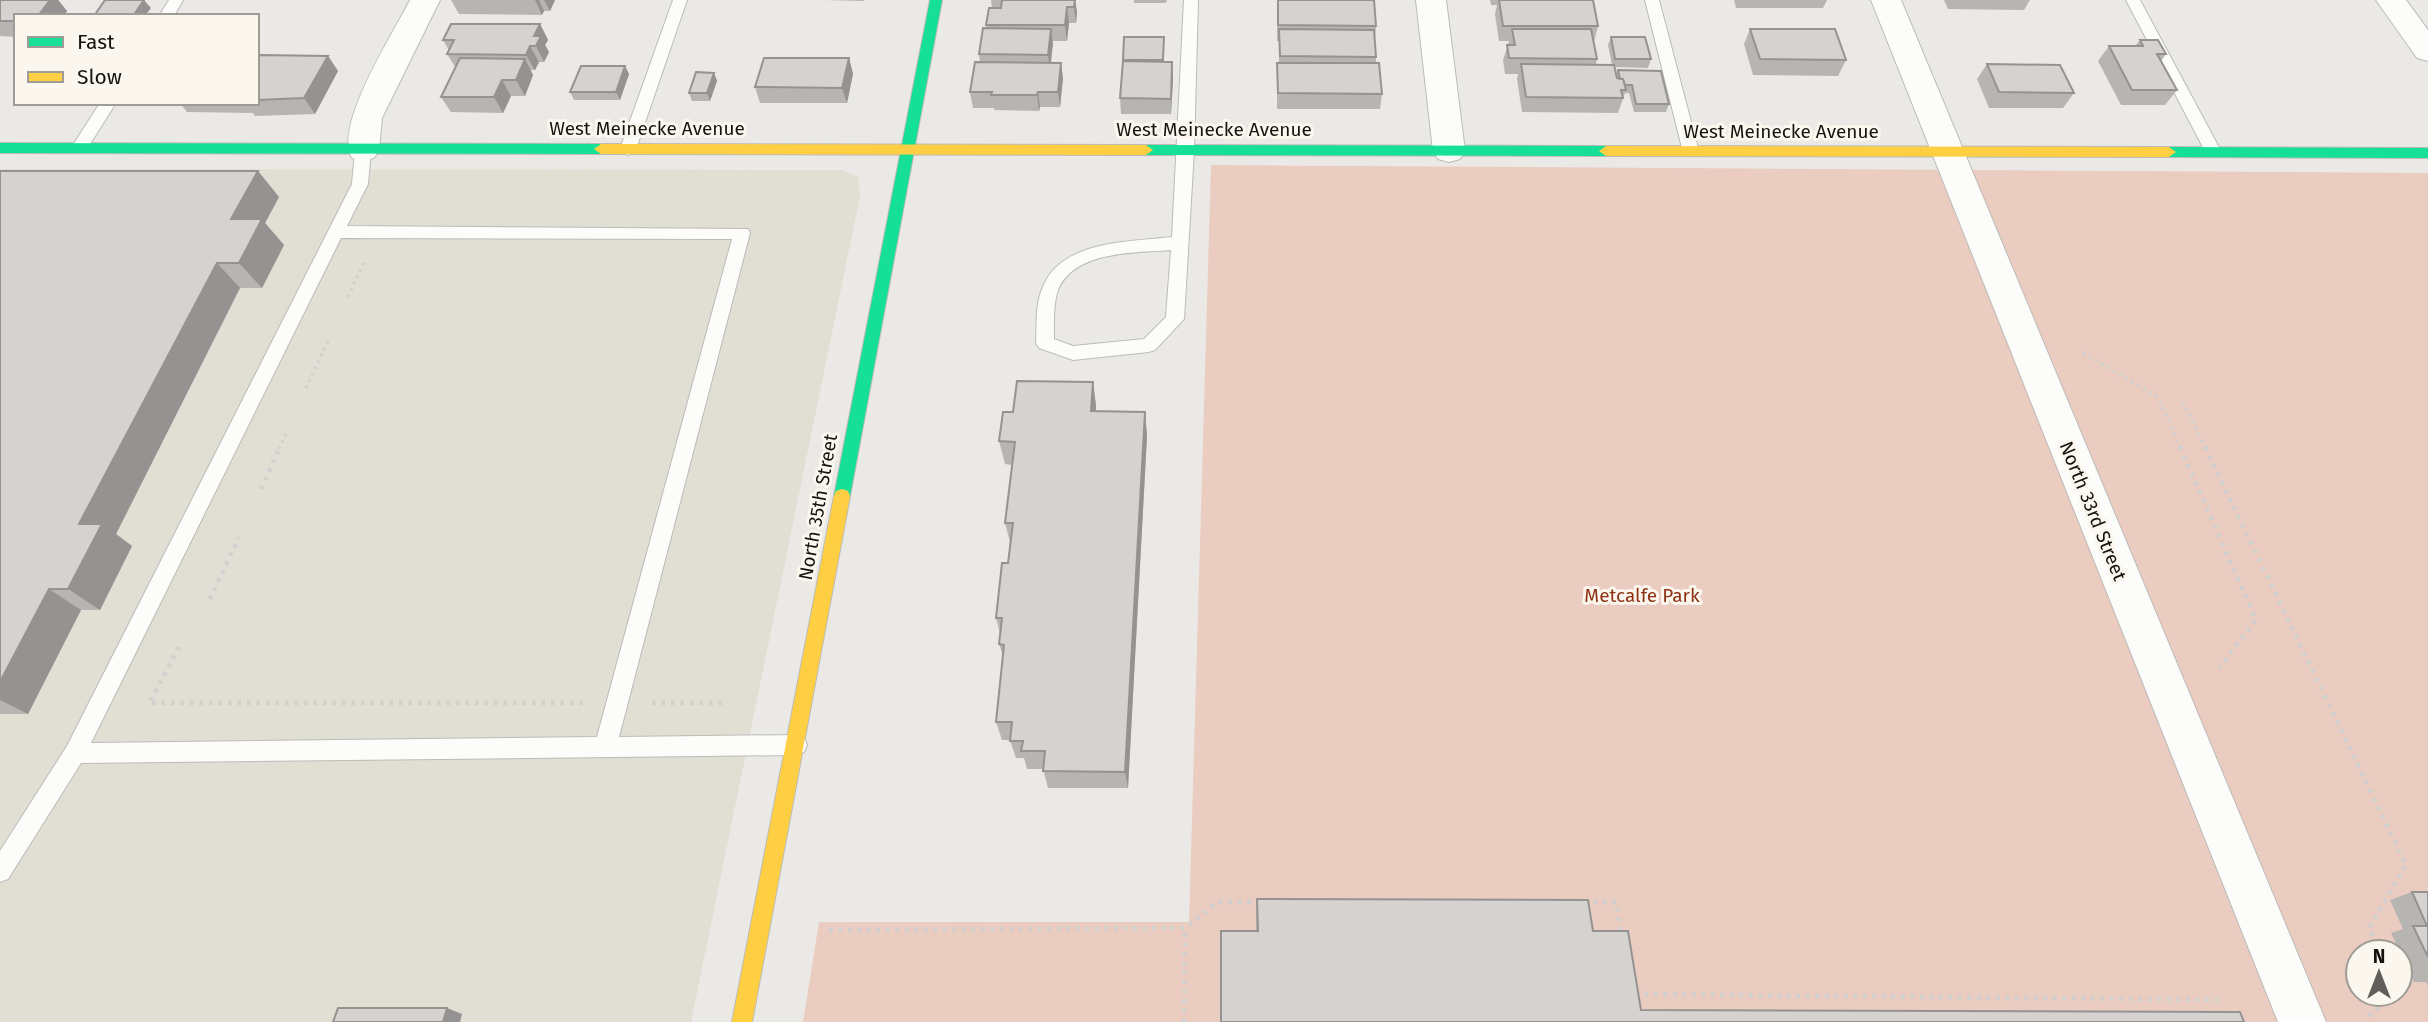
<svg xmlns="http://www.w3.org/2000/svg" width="2428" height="1022" viewBox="0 0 2428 1022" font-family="'Fira Sans',sans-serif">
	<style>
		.built { fill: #e1ded4 }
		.green { fill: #eaccc1; fill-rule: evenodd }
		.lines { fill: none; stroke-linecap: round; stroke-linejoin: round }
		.lane-casing { stroke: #bcbbb8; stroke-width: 2 }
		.street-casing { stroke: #bcbbb8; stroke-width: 2 }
		.fast-casing { stroke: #bcbbb8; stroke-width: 2 }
		.slow-casing { stroke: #bcbbb8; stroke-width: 2 }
		.path-far1 { stroke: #d0d0ce; stroke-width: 3.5; stroke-dasharray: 2.5 4.5; stroke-linecap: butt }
		.path { stroke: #d0d0ce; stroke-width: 4.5; stroke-dasharray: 3.5 6; stroke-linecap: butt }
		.lane { fill: #fcfcfb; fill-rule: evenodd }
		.street { fill: #fcfcfb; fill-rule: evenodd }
		.fast { fill: #16e098; fill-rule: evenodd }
		.slow { fill: #ffcf43; fill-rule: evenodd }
		.wall { fill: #b7b5b2 }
		.shaded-wall { fill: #959391 }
		.building { fill: #d5d2cf; stroke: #959391; stroke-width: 2 }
		.labels { text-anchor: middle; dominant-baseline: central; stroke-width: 6; stroke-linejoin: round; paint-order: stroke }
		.street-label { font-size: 19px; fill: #141310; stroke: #fbf7ef }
		.park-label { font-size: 19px; fill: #8e3213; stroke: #fbf7ef }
	</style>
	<rect width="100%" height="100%" fill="#ebe9e5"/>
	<!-- built -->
	<path class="built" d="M0,169L843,170L858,177L860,196L691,1022H0Z"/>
	<!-- green -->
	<path class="green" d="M1211,165L2428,173V1022H803L819,922H1189ZM2358,952H2400V994H2358Z"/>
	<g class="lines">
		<!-- lane casing -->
		<g class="lane-casing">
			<path id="lane" d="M169,0H183L174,16H159Z
				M673,0H687L636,149L628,155L622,153L620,149Z
				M1184,0H1198L1194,150L1184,319L1155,350L1149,352L1073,360L1039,348L1036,343C1037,325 1035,306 1042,289C1060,240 1129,242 1172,237ZM1171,250L1166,317L1144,339L1073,346L1054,339C1054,323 1053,305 1058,290C1074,250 1137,253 1171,250Z
				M1645,0H1659L1699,152L1697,156H1685L1683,152Z
				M2126,0H2140L2222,153L2220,157H2208Z
				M100,103H116L85,152H73L71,148Z
				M363,144L371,150L368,184L347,226L748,229L750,233L619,737L796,735L804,738L807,745L804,752L796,755L81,763L8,879L0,882V851L67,746L352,184L355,150ZM341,238L732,239L597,737L91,743Z"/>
		</g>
		<!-- street casing -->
		<g class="street-casing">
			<path id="street" d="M410,0H440L382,118L379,150L374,158L363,161L352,158C333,126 394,32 410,0Z
				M1416,0H1446L1465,151L1460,159L1449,162L1438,159L1433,151Z
				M1871,0H1901L2326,1022H2278Z
				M2376,0H2406L2428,30V61L2417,58Z"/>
		</g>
		<!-- fast casing -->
		<g class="fast-casing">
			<path id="fast" d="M930,0H942L850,496L848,501H836L834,496Z
				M0,143L601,144L608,149L601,154L0,153Z
				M1146,145L1606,146L1613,151L1606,156L1146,155L1139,150Z
				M2169,147L2428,148V158L2169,157L2162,152Z"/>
		</g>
		<!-- slow casing -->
		<g class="slow-casing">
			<path id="slow" d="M601,144L1146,145L1153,150L1146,155L601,154L594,149Z
				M1606,146L2169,147L2176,152L2169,157L1606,156L1599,151Z
				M842,489L848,491L850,496L752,1022H732L834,496L836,491Z"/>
		</g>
		<!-- path-far1 -->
		<path class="path-far1" d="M348,297L364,262
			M2083,353L2158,397L2181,449
			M306,388L329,339
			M2183,402L2206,449
			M279,449L287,432"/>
		<!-- path -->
		<path class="path" d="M2180,447L2256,620L2219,668
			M2205,447L2406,865L2369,928L2379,952
			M261,489L280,447
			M210,599L239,537
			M179,647L149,703H583
			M652,703H724
			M1584,902H1616L1621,934
			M829,930L1185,928L1218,902H1260
			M1635,994L2223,1000
			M2369,1016L2394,994
			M1184,1022L1185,928"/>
		<!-- lane -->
		<use href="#lane" class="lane"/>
		<!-- street -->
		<use href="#street" class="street"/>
		<!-- fast -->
		<use href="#fast" class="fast"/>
		<!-- slow -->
		<use href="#slow" class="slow"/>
	</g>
	<!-- wall -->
	<path class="wall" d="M0,0H58L67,11L64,16H16V37L0,36Z
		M451,0H555L550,11H544L542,15L459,14Z
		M825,0H864V1Z
		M991,0H1075L1077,12L1076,23H1069L1067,41H1052L1051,62L1063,78L1060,107H1040L1039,111L994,110V108H973L970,92L980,62L979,54L987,28L986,25L992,8Z
		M1134,0H1167L1166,3H1134Z
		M1277,0L1376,26L1375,38L1376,57V63L1382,94L1380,109H1277V63H1279V41H1277Z
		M1490,0H1593L1598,26L1594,42L1597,59L1596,64L1612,65L1608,45L1611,37L1651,59L1648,68L1615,67L1616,74L1618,70L1669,104L1666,112H1634L1629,93H1625L1618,113L1522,112L1517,79L1518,74H1505L1503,60L1509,41H1499L1495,14L1497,5H1491Z
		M1734,0H1827L1823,8H1736Z
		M1944,0H2030L2024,10L1948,9Z
		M540,24L548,40L545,45L549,52L544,62H539L535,70H531L533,75L525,96H511L503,113L451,112L441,97L455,67L447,54L449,50L443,40Z
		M1750,29L1846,60L1838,76L1753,75L1744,44Z
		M1124,37H1164V62L1173,77L1171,114H1121L1120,98Z
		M2140,40L2166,54L2161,61L2177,90L2165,105H2121L2098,61L2109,46H2135Z
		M257,55L328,56L338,71L315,114L255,116L253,113L187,112L180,103H257Z
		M849,58L853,74L847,103H760L755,87Z
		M1987,64L2074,93L2063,108H1989L1977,79Z
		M625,66L629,74L620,100H574L570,92Z
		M714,73L717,81L710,101H692L689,93Z
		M0,171H258L279,197L265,223L284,245L262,288H240L116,534L132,546L100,610H81L28,714H0Z
		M1093,382L1096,406V412H1145L1147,436L1128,788H1048L1043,769H1027L1024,758H1016L1010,740H1002L996,722L1003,656L999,644L1000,633L996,618L1008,563L1010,542L1005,523L1012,465L1005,464L999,441L1013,412Z
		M2412,892H2428V986L2426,982H2414L2391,933L2403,929L2390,900Z
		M1257,899L1588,900L1220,1022L1256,931V913Z"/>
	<!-- shaded-wall -->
	<path class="shaded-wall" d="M47,0H58L67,11L64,16H38Z
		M144,0L151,8L145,16H133Z
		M535,0H539L544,11L542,15Z
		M544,0H555L550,11Z
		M1075,0L1077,12L1076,23L1074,7Z
		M1067,7L1069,23L1067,41L1065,25Z
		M540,24L548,40L545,45L549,52L544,62L536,46L534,36Z
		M1051,29L1053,44L1050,70L1048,55Z
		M530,46L539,62L535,70L526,55Z
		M328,56L338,71L315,114L304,98Z
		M849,58L853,74L847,103L842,88Z
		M525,59L533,75L525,96L516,80Z
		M1172,62L1173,77L1171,114V99Z
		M1061,63L1063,78L1060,107L1058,92Z
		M625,66L629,74L620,100L616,92Z
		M714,73L717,81L710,101L707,93Z
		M502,80L511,96L503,113L494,97Z
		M1038,92L1040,107L1039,111L1037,95Z
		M258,171L279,197L265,223L284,245L262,288L239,263L231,219Z
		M217,263L240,288L116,534L132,546L100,610L68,589L79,524Z
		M1093,382L1096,406L1094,435L1091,411Z
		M1145,412L1147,436L1128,788L1125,772Z
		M49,589L81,610L28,714L0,700V682Z
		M447,1008L462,1014L460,1022H443Z"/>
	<!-- building -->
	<path class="building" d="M0,0H50L38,16H16V21H0Z
		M105,0H144L133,16H94Z
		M1002,0H1075L1074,7H1067L1065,25H986L989,8H1001Z
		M1278,0H1374L1376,26L1278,25Z
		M1499,0H1593L1598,26H1503Z
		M451,24H540L534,36H541L536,46H530L526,55L447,54L454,40H443Z
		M983,28L1051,29L1048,55L979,54Z
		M1279,29L1374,30L1376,57L1280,56Z
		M1512,29H1591L1597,59L1509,58L1507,45H1515Z
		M1750,29H1835L1846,60L1760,59Z
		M1124,37H1164L1163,60H1123Z
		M1611,37H1645L1651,59H1615Z
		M2140,40H2158L2166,54H2157L2177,90H2132L2109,46H2143Z
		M257,55L328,56L304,98L257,100Z
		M460,58L525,59L516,80H502L494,97H441Z
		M764,58H849L842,88L755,87Z
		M1123,61L1172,62L1171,99L1120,98Z
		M975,62L1061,63L1058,92H1038L1037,95H991L992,92H970Z
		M1277,63H1379L1382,94L1278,93Z
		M1521,64L1614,65L1617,78L1623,79L1626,90H1621L1623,98L1526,97Z
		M1987,64L2060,65L2074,93L1999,92Z
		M581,66H625L616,92H570Z
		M1618,70L1661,71L1669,104H1636L1632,85H1625L1623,79H1620Z
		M696,72L714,73L707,93H689Z
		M0,171H258L231,219H262L239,263H217L79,524H102L68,589H49L0,682Z
		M1017,381L1093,382L1091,411L1145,412L1125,772L1043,771L1045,751H1021L1023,741H1010L1012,722H996L1004,645L999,644L1002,618H996L1002,563H1008L1013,523H1005L1015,442L999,441L1003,412H1013Z
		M2412,892H2428V957L2413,926H2427Z
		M1257,899L1588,900L1593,931H1628L1641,1010L2240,1012L2244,1022H1221V931H1258Z
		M338,1008H447L443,1022H333Z"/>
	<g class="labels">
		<!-- street labels -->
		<g class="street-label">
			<text x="647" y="128">West Meinecke Avenue</text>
			<text x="1214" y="129">West Meinecke Avenue</text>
			<text x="1781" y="131">West Meinecke Avenue</text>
			<text transform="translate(818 507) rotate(-80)">North 35th Street</text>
			<text transform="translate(2093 511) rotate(68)">North 33rd Street</text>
		</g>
		<!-- park labels -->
		<g class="park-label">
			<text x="1642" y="595">Metcalfe Park</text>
		</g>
	</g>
	<!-- legend -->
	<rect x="14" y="14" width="245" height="91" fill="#fbf7ef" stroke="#9f9c96" stroke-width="2"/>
	<rect x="28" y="37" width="35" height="10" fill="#16e098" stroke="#9f9c96" stroke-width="2"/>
	<text x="77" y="49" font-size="21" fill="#141310">Fast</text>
	<rect x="28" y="72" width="35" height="10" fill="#ffcf43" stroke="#9f9c96" stroke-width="2"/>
	<text x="77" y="84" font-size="21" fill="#141310">Slow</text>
	<!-- north arrow -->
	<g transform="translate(2379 973)"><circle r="33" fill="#fbf7ef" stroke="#9f9c96" stroke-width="2"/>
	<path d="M0-5L12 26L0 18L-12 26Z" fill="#5f5e5b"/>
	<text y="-10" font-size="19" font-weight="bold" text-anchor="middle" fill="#141310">N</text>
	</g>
</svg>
